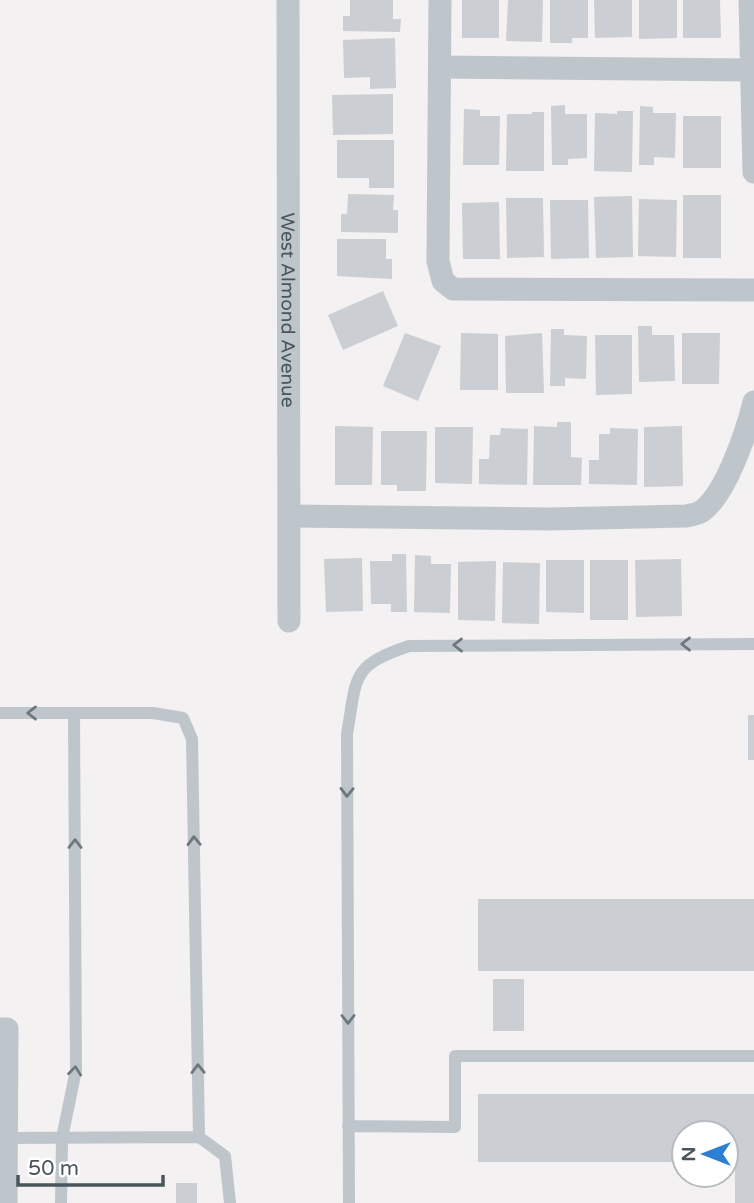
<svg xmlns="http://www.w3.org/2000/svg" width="754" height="1203" font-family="'Varela Round',sans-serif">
	<rect width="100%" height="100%" fill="#f3f1f1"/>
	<!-- building -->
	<path fill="#cbced2" d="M350,0H393V19H401L400,32L343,31V16H350Z
		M462,0H499V38H462Z
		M508,0H543L542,42L506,41Z
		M550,0H588V38H572V43H550Z
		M594,0H632V37L595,38Z
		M639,0H677V38L639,39Z
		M683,0H720L721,38H683Z
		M395,38L396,88L370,89V77L344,78L343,40Z
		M393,94V134L333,135L332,95Z
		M565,105V114H587V158L568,159V165H552L551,106Z
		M640,106L653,107V113H676L675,158L654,157V165H639Z
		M464,109L480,110V116H500L499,165H463Z
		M617,111H633L632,172L594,171L595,113L617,114Z
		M532,112H544V171H506L507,114H532Z
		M683,116H721V168H683Z
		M337,140H394V188H369V178H337Z
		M348,194L394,195L393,210H398V233L341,232V214H347Z
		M683,195H721V258H683Z
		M632,196L633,257L596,258L594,197Z
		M506,198H543L544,257L507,258Z
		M639,199L677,200L676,257L638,256Z
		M550,200H588L589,258L551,259Z
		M499,202L500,259H463L462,203Z
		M337,239H386V259H392V279L337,276Z
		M383,291L398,326L343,350L328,315Z
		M638,326H652V335H674L675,381L639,382Z
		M551,329H564V335L587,336L586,379L565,378V386H550Z
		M405,333L441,346L418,401L383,386Z
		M461,333L498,334V390H460Z
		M542,333L544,393H506L505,336Z
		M682,333H720L719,384H682Z
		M595,335H632V394L596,395Z
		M557,422H571V457L582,458L581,485H533L534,426L557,427Z
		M335,426L373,427L372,485H335Z
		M682,426L683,486L644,487V427Z
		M435,427H473L472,484L435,483Z
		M501,428L528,429L527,485L479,484V459H489L490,435H500Z
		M610,428L638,429L637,485L589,484V460H599V434H610Z
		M381,431H427L426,491H397V485H381Z
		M392,554H406L407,612H391V604H371L370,561H392Z
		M415,555L431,556V564H451L450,613L414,612Z
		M362,558L363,611L326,612L324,559Z
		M681,559L682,616L636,617L635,560Z
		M546,560H584V613L546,612Z
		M590,560H628V620H590Z
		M496,561L495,621L458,620V562Z
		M503,562L540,563L539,624L502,623Z
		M748,715H754V760H748Z
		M478,899H754V971H478Z
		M493,979H524V1031H493Z
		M478,1094H754V1203H735V1162H726V1133H684V1162H478Z
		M176,1183H197V1203H176Z"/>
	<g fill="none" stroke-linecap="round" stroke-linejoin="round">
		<!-- lane -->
		<path stroke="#bec6cc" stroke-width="12" d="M0,713H153L183,718L192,739L199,1137
			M348,1126L455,1127V1056H754
			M6,1138L199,1137L225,1156L230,1203
			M61,1203L62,1138L76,1070L74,713
			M349,1203L347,734C357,677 350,666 409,646L754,644"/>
		<!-- street -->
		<g stroke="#bec6cc" stroke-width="23">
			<path id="s1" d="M288,0L289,621"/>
			<path d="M440,0L438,261L443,281L453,289L754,290"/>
			<path d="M750,0L754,172"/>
			<path d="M440,67L750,70"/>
			<path d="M291,516L549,519L686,516C691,515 698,514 702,511C726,494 747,431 754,402"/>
			<path d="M0,1029H7L6,1203"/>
		</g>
	</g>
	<!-- one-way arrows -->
	<defs><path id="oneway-chevron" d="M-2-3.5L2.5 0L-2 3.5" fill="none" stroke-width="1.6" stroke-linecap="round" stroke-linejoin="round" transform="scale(1.75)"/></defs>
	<g stroke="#6d777e">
		<use href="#oneway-chevron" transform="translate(686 644) rotate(180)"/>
		<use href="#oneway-chevron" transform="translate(458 645) rotate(180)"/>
		<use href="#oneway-chevron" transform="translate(32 713) rotate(180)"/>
		<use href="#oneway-chevron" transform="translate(347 792) rotate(91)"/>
		<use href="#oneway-chevron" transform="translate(194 841) rotate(-91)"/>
		<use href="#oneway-chevron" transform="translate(75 844) rotate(-90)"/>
		<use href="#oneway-chevron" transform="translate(348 1019) rotate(90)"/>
		<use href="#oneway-chevron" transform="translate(198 1069) rotate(-91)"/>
		<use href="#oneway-chevron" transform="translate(75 1071) rotate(-84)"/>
	</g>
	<g text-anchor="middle" stroke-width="5" stroke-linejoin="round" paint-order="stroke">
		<!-- street labels -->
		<g font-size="19" fill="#4a555c" stroke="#fff">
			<text dy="7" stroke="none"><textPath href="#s1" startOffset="310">West Almond Avenue</textPath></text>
		</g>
	</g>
	<!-- north arrow -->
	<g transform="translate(705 1154) rotate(270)"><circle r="33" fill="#ffffff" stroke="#b7bbbe" stroke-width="2"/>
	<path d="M0-5L12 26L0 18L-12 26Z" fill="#2d7fd1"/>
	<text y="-10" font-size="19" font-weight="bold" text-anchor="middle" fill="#4a555c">N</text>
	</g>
	<!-- scale -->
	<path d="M18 1175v10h145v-10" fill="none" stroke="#4a555c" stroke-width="3.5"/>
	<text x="28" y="1175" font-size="21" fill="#4a555c" stroke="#ffffff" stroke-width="5" paint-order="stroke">50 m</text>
</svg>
